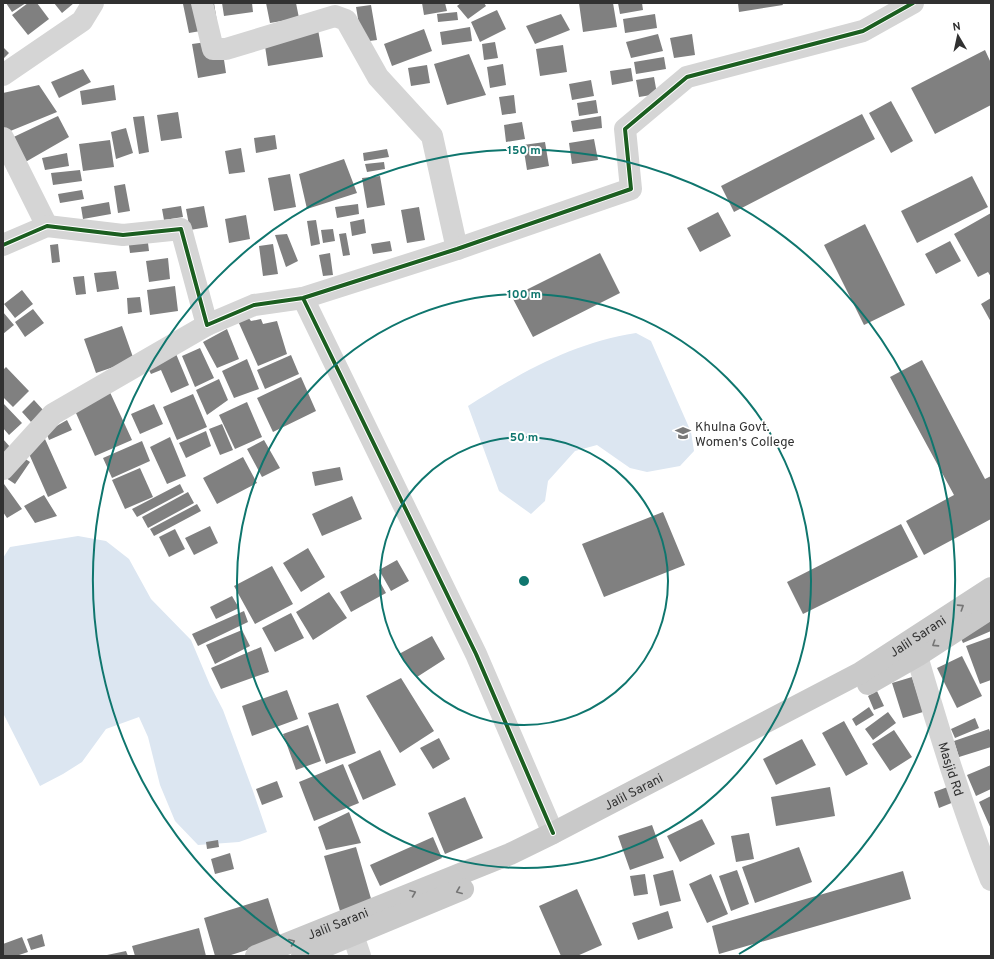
<svg xmlns="http://www.w3.org/2000/svg" width="994" height="959" font-family="Overpass,sans-serif">
	<rect width="100%" height="100%" fill="#fff"/>
	<!-- water -->
	<path fill="#dce6f1" d="M636,333L651,341L691,432L694,451L680,466L647,472L630,468L597,445L575,451L548,481L545,501L531,514L499,491L468,406C522,372 572,343 636,333Z
		M78,536L106,541L129,559L151,599L191,640L210,685L223,710L253,791L267,832L239,842L198,845L175,821L160,785L148,737L139,717L106,729L82,762L63,774L40,786L3,713V558L10,547Z"/>
	<!-- building -->
	<path fill="#808080" d="M6,3H26L12,12Z
		M28,3H37L49,19L28,35L12,15Z
		M54,3H74L62,13Z
		M186,3H214L218,28L189,33L183,4Z
		M222,3H252L253,12L224,16Z
		M266,3H296L299,18L270,23Z
		M422,3H445L447,11L424,15Z
		M461,3H484L486,6L468,19L457,6Z
		M579,3H613L617,27L583,32Z
		M618,3H642L643,10L620,14Z
		M738,3H782L783,5L739,12Z
		M371,5L377,40L362,42L356,7Z
		M497,10L506,29L480,42L471,22Z
		M457,12L458,20L438,22L437,14Z
		M561,14L570,30L535,44L526,26Z
		M655,14L657,28L625,33L623,19Z
		M317,24L323,57L268,66L263,33Z
		M470,27L472,41L442,45L440,32Z
		M424,29L432,51L392,66L384,44Z
		M658,34L663,51L631,58L626,42Z
		M692,34L695,55L674,58L670,38Z
		M221,40L226,73L198,78L192,44Z
		M495,42L498,58L484,60L482,44Z
		M563,45L567,72L540,76L536,49Z
		M3,47L9,53L3,59Z
		M985,50L991,63V105L935,134L911,88Z
		M469,54L486,95L447,105L434,64Z
		M664,57L666,69L636,74L634,62Z
		M503,64L506,85L490,88L487,67Z
		M427,65L430,83L411,86L408,68Z
		M631,68L633,81L612,85L610,71Z
		M83,69L91,82L59,98L51,82Z
		M654,77L657,94L639,97L636,80Z
		M591,80L594,96L572,100L569,84Z
		M39,85L57,112L3,134V93Z
		M114,85L116,100L82,105L80,91Z
		M514,95L516,113L502,115L499,97Z
		M596,100L598,113L579,116L577,103Z
		M891,101L913,141L891,153L869,113Z
		M178,112L182,138L161,141L157,115Z
		M862,114L875,139L734,212L721,186Z
		M58,116L69,137L8,172L3,142Z
		M144,116L149,152L139,154L133,117Z
		M601,116L602,128L573,132L571,121Z
		M522,122L525,139L506,142L504,125Z
		M126,128L133,153L116,159L111,132Z
		M275,135L277,149L256,153L254,138Z
		M594,139L598,160L572,164L569,143Z
		M110,140L114,167L83,171L79,144Z
		M545,142L549,166L527,170L523,145Z
		M241,148L245,172L229,174L225,151Z
		M387,149L389,157L364,161L363,153Z
		M67,153L69,166L45,170L42,158Z
		M344,159L357,193L307,209L299,174Z
		M384,162L385,169L367,172L365,164Z
		M80,170L82,181L53,185L51,173Z
		M290,174L296,207L274,211L268,178Z
		M380,176L385,205L367,208L362,178Z
		M972,176L988,207L917,243L901,211Z
		M125,184L130,211L118,213L114,186Z
		M82,190L84,199L60,203L58,194Z
		M109,202L111,214L83,219L81,207Z
		M358,204L359,214L337,218L335,207Z
		M181,206L183,217L164,220L162,209Z
		M204,206L208,227L190,230L186,209Z
		M419,207L425,240L407,243L401,210Z
		M718,212L731,236L700,252L687,228Z
		M991,213V277L988,272L978,277L954,234Z
		M246,215L250,239L229,243L225,219Z
		M364,219L366,233L352,236L350,222Z
		M316,220L320,244L311,246L307,221Z
		M865,224L905,305L864,325L824,245Z
		M333,229L335,241L323,243L321,230Z
		M346,233L350,255L343,256L339,234Z
		M287,234L298,261L286,267L275,235Z
		M147,235L149,251L130,253L128,238Z
		M390,241L392,251L373,254L371,244Z
		M950,241L961,261L936,274L925,254Z
		M58,244L60,262L52,263L50,245Z
		M273,244L278,274L263,276L259,246Z
		M330,253L333,275L323,276L319,255Z
		M600,253L620,293L533,337L512,297Z
		M168,258L170,279L149,282L146,261Z
		M116,271L119,289L97,292L94,273Z
		M84,276L86,294L76,295L73,277Z
		M175,286L178,311L150,315L147,290Z
		M22,290L33,304L15,318L4,304Z
		M140,297L142,312L128,314L127,298Z
		M991,298V322L981,304Z
		M33,309L44,323L25,337L15,322Z
		M3,312L14,325L3,334Z
		M248,317L251,321L261,319L263,324L277,321L287,354L258,366L238,321Z
		M122,326L134,360L96,373L84,339Z
		M227,329L239,359L217,368L203,342Z
		M200,348L214,378L195,387L182,356Z
		M174,349L189,385L171,393L161,370L151,374L145,362Z
		M291,355L299,374L265,389L257,370Z
		M247,359L259,389L234,398L222,371Z
		M922,360L985,479L991,476V519L924,555L906,521L954,495L890,377Z
		M6,367L29,391L13,407L3,397V370Z
		M301,377L316,411L273,432L257,398Z
		M219,379L228,400L207,415L196,390Z
		M108,388L132,440L95,456L72,404Z
		M193,394L207,427L177,440L163,407Z
		M34,400L44,411L31,422L22,412Z
		M247,402L262,437L235,449L219,415Z
		M3,403L22,423L9,435L3,428Z
		M154,404L163,424L140,434L131,414Z
		M67,420L72,430L49,440L46,432Z
		M222,424L233,450L220,455L209,429Z
		M206,431L211,446L186,458L179,443Z
		M170,437L186,476L167,484L150,447Z
		M3,439L11,448L3,456Z
		M45,439L67,488L48,497L26,447Z
		M264,440L280,468L262,477L247,449Z
		M142,441L150,461L112,478L103,458Z
		M18,454L30,462L15,484L3,476Z
		M243,457L257,483L217,504L203,478Z
		M340,467L343,480L315,486L312,472Z
		M140,468L153,497L125,509L112,480Z
		M3,484H4L22,509L7,518L3,512Z
		M180,484L184,492L137,517L132,509Z
		M188,492L194,503L148,528L142,517Z
		M44,495L57,516L35,523L24,506Z
		M352,496L362,519L322,536L312,514Z
		M197,504L201,511L154,536L150,529Z
		M663,512L685,565L604,597L582,544Z
		M901,524L918,557L803,614L787,582Z
		M210,526L218,543L194,555L185,538Z
		M175,529L185,549L169,557L159,537Z
		M308,548L325,577L301,592L283,563Z
		M397,560L409,581L391,591L379,570Z
		M272,566L293,604L255,624L234,586Z
		M375,573L386,593L351,612L340,592Z
		M329,592L347,618L313,640L296,612Z
		M232,596L239,608L216,619L210,607Z
		M244,611L248,622L198,646L192,634Z
		M291,613L304,638L275,652L262,628Z
		M991,619V631L963,643L959,634Z
		M242,630L250,646L215,664L206,645Z
		M432,636L445,659L417,677L399,654Z
		M991,637V680L980,684L966,646Z
		M261,647L269,672L221,689L211,668Z
		M962,656L982,696L957,708L937,668Z
		M912,677L923,712L903,718L892,683Z
		M401,678L434,731L400,753L366,696Z
		M287,690L298,719L252,736L242,706Z
		M877,691L884,706L874,710L868,696Z
		M338,703L356,753L326,764L308,713Z
		M869,707L874,715L856,726L852,719Z
		M888,712L896,723L873,740L865,729Z
		M975,718L979,728L955,738L951,729Z
		M844,721L868,764L846,776L822,733Z
		M308,725L321,761L296,770L283,734Z
		M989,729L991,734V747L959,757L954,741Z
		M894,730L912,757L890,771L872,744Z
		M439,738L450,759L433,769L420,748Z
		M802,739L816,765L776,785L763,759Z
		M380,750L396,785L363,800L348,765Z
		M343,764L359,803L314,821L299,782Z
		M991,765V789L976,796L967,775Z
		M277,781L283,797L262,805L256,789Z
		M953,785L959,800L939,808L934,792Z
		M830,787L835,816L776,826L771,797Z
		M991,796V829L979,802Z
		M465,797L483,838L445,854L428,813Z
		M349,812L361,843L326,850L318,827Z
		M702,819L715,844L680,862L667,836Z
		M652,825L664,858L630,870L618,836Z
		M749,833L754,859L736,862L731,836Z
		M433,837L442,858L380,886L370,865Z
		M218,840L219,847L207,849L206,842Z
		M356,847L372,902L340,911L324,856Z
		M799,847L812,882L755,903L742,867Z
		M230,853L234,869L215,874L211,859Z
		M673,870L681,901L660,906L653,875Z
		M737,870L749,904L731,911L719,876Z
		M903,871L911,899L719,954L712,926Z
		M645,874L648,894L634,896L630,876Z
		M711,874L728,914L707,923L689,884Z
		M577,889L602,945L577,956H561L539,906Z
		M268,898L281,939L228,956H215L204,918Z
		M668,911L673,928L638,940L632,923Z
		M199,928L206,956H135L132,946Z
		M42,934L45,946L31,950L27,939Z
		M22,937L28,952L16,956H3V944Z
		M126,951L128,956H107V955Z"/>
	<g fill="none" stroke-linecap="round" stroke-linejoin="round">
		<!-- minor -->
		<g stroke="#d5d5d5" stroke-width="22">
			<path d="M202,3L213,49H226L335,16L346,20L378,77L432,136L457,249"/>
			<path d="M3,75L82,21L93,3"/>
			<path d="M3,138L47,226"/>
			<path d="M3,245L47,226L123,235L181,229L207,325L254,305L303,298L457,249L631,189L625,129L687,77L863,31L913,3"/>
			<path d="M303,298L476,654L553,833"/>
			<path d="M3,469L53,414L207,325"/>
			<path id="s1" d="M917,656C939,731 962,807 991,880"/>
			<path d="M353,935L360,956"/>
		</g>
		<!-- major -->
		<g stroke="#c9c9c9" stroke-width="22">
			<path d="M868,684L917,656L991,608"/>
			<path id="s2" d="M256,956L510,854L553,833L860,673L991,588"/>
			<path d="M302,956L463,889"/>
		</g>
		<defs>
			<path id="cycleway" d="M3,245L47,226L123,235L181,229L207,325L254,305L303,298L457,249L631,189L625,129L687,77L863,31L913,3
				M303,298L476,654L553,833"/>
		</defs>
		<!-- cycleway casing -->
		<use href="#cycleway" stroke="#fff" stroke-width="6"/>
		<!-- cycleway -->
		<use href="#cycleway" stroke="#1b5e20" stroke-width="4"/>
	</g>
	<!-- one-way arrows -->
	<defs><path id="oneway-chevron" d="M-2-3.5L2.5 0L-2 3.5" fill="none" stroke-width="1.6" stroke-linecap="round" stroke-linejoin="round"/></defs>
	<g stroke="#757575">
		<use href="#oneway-chevron" transform="translate(961 607) rotate(-33)"/>
		<use href="#oneway-chevron" transform="translate(935 644) rotate(147)"/>
		<use href="#oneway-chevron" transform="translate(459 891) rotate(158)"/>
		<use href="#oneway-chevron" transform="translate(413 893) rotate(-22)"/>
		<use href="#oneway-chevron" transform="translate(292 942) rotate(-22)"/>
	</g>
	<!-- distance rings -->
	<g fill="none" stroke="#0f766e" stroke-width="2">
		<circle cx="524" cy="581" r="144"/>
		<circle cx="524" cy="581" r="287"/>
		<path d="M309 954A431 431 0 1 1 739 954"/>
	</g>
	<!-- icons -->
	<defs>
		<symbol id="university-bare" viewBox="-9 -9 18 18"><path d="M0-5L7-2L0 1L-7-2ZM-4 1L0 2.5L4 1V4Q0 6-4 4Z" fill="#797979" stroke="#fff" stroke-width="2.5" paint-order="stroke"/></symbol>
	</defs>
	<g fill-rule="evenodd">
		<use href="#university-bare" x="672" y="422" width="22" height="22"/>
	</g>
	<g text-anchor="middle" stroke-width="4" stroke-linejoin="round" paint-order="stroke">
		<!-- poi labels -->
		<g font-size="13" fill="#313131" stroke="#fff" text-anchor="start">
			<text x="695" y="431">Khulna Govt.<tspan x="695" dy="15">Women's College</tspan></text>
		</g>
		<!-- street labels -->
		<g font-size="13" fill="#313131" stroke="#fff">
			<text dy="5" stroke="none"><textPath href="#s2" startOffset="736">Jalil Sarani</textPath></text>
			<text dy="5" stroke="none"><textPath href="#s1" startOffset="118">Masjid Rd</textPath></text>
			<text dy="5" stroke="none"><textPath href="#s2" startOffset="412">Jalil Sarani</textPath></text>
			<text dy="5" stroke="none"><textPath href="#s2" startOffset="88">Jalil Sarani</textPath></text>
		</g>
	</g>
	<circle cx="524" cy="581" r="6" fill="#0f766e" stroke="#fff" stroke-width="2"/>
	<g font-size="12" text-anchor="middle" font-weight="bold" fill="#0f766e" stroke="#fff" stroke-width="4" stroke-linejoin="round" paint-order="stroke">
		<text x="524" y="154">150 m</text>
		<text x="524" y="298">100 m</text>
		<text x="524" y="441">50 m</text>
	</g>
	<!-- border -->
	<rect width="994" height="959" fill="none" stroke="#313131" stroke-width="8"/>
	<!-- north arrow -->
	<g transform="translate(958 36) rotate(351)" stroke="#ffffff" stroke-width="3" paint-order="stroke">
	<path d="M0-3L7 15L0 10L-7 15Z" fill="#313131"/>
	<text y="-6" font-size="11" font-weight="bold" text-anchor="middle" fill="#313131">N</text>
	</g>
</svg>
